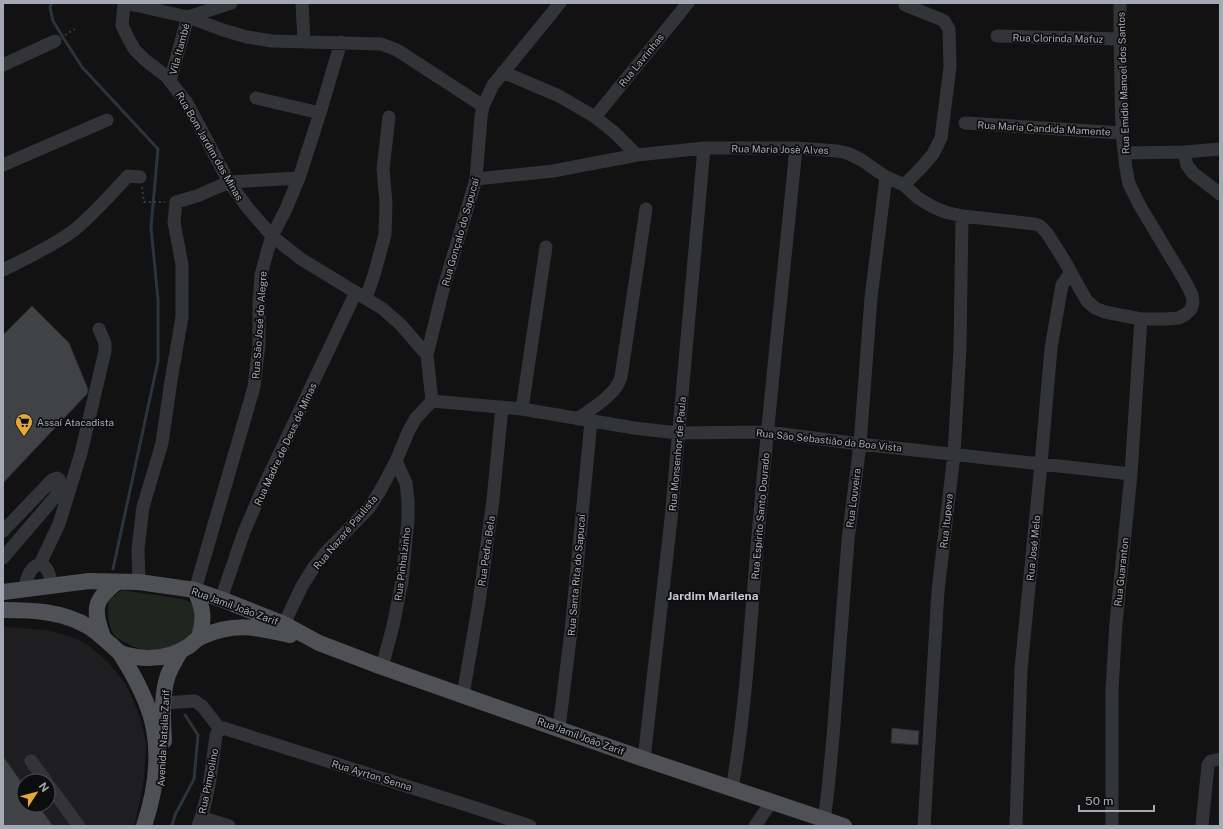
<svg xmlns="http://www.w3.org/2000/svg" width="1223" height="829" font-family="'Public Sans',sans-serif">
	<rect width="100%" height="100%" fill="#121213"/>
	<!-- built -->
	<path fill="#1e1e20" fill-rule="evenodd" d="M3,627L48,630L77,639L88,645L108,662L124,682L130,693L140,717L146,743L144,778L141,796L134,826H3ZM24,781H48V805H24Z"/>
	<!-- green -->
	<path fill="#1f261f" d="M122,590L181,599L190,602L199,614C198,618 197,624 195,629C181,649 149,656 128,644C124,642 118,639 115,636C107,626 108,611 109,600Z"/>
	<g fill="none" stroke-linecap="round" stroke-linejoin="round">
		<!-- stream -->
		<path stroke="#2c343b" stroke-width="3" d="M52,3L50,7L53,21L64,39L82,67L158,149L151,227L158,300V361L113,569
			M172,826L175,815L194,779L198,735L185,715"/>
	</g>
	<!-- building -->
	<path fill="#414246" stroke="#2c2c2f" d="M32,306L69,343L88,389L87,394L3,483V335Z
		M892,728L919,731L918,745L891,743Z
		M3,756L24,786V805H38L53,826H3Z"/>
	<g fill="none" stroke-linecap="round" stroke-linejoin="round">
		<!-- path -->
		<path stroke="#393b3f" stroke-width="2" stroke-dasharray="2 3" stroke-linecap="butt" d="M65,35L75,29
			M142,187L144,202H165"/>
		<!-- minor -->
		<path stroke="#333438" stroke-width="13" d="M231,3L188,17L125,3L124,5L122,25L128,38L135,50L145,60L166,76L187,103L229,182L247,207L272,236L301,259L383,309L401,325L427,355L432,401
			M302,3L304,42
			M997,36L1120,39
			M3,65L55,41
			M503,72L559,96L595,117L615,133L637,155
			M170,81L188,17L223,30L247,37L272,41L381,44L397,50L483,106
			M256,98L320,113
			M595,117L688,3
			M965,123L1122,133
			M1184,152L1187,165L1193,173L1220,194
			M1125,153L1184,152L1220,149
			M3,165L107,120
			M476,179L553,171L637,155L704,148H796L825,150L837,151L847,153L860,159L886,177L904,185L918,198L933,207L945,212L962,216L1035,224L1040,226L1047,233L1064,260L1080,289L1087,301L1095,308L1105,312L1141,319H1165L1179,318L1186,314L1191,309L1193,302L1192,295L1185,281L1140,206L1129,184L1126,168L1122,133L1120,39V3
			M904,185L921,168L933,154L941,138L950,67L949,29L944,21L940,19L905,5
			M3,270C27,258 51,247 73,231C93,215 110,195 128,176L140,177
			M366,298L374,275L385,235L386,203L383,169L389,117
			M427,355L443,290L476,179L481,117L483,106L493,85L560,3
			M432,401L522,409L634,428L678,433L768,432L860,444L1131,474
			M522,409L546,247
			M578,419C593,407 616,395 621,377L646,209
			M3,531L52,480L57,478L59,479L60,485L56,496L3,558
			M40,564C49,567 50,577 52,585
			M139,582L138,549L143,507L162,443L171,381L182,317V265L174,222L176,202L197,196L229,182L299,178
			M24,589C27,579 29,567 40,564L59,524L81,453L105,351V343L99,329
			M195,590L254,387L259,345V302L261,275L268,249L272,236L286,209L299,178L320,113L341,42
			M221,599L244,532L264,486L356,292
			M284,624L302,586L314,567L328,550L369,508L380,491L396,461L409,430L416,418L432,401
			M382,667L393,626L402,581L408,520V501L406,483L396,461
			M463,695L479,602L493,500L502,407
			M163,703L195,701L202,706L220,729
			M559,728L571,631L591,421
			M644,759L671,519L704,148
			M31,761L46,781
			M48,784L79,826
			M732,789C746,709 750,628 757,548C768,414 783,281 796,148
			M201,817L229,826
			M824,820L828,790L833,737L848,540L860,444L871,298L886,177
			M198,826C209,797 212,765 216,735L220,729L223,728L479,809L530,826
			M755,826L772,801
			M924,826L938,591L954,454L960,349L962,216
			M1016,826L1021,669L1041,464L1051,348L1062,285L1070,273
			M1112,826V689L1116,623L1131,474L1141,319
			M1202,826L1208,765L1211,761L1220,759"/>
		<!-- major -->
		<path stroke="#4f5157" stroke-width="16" d="M195,590C203,608 205,618 199,637
			M3,592L89,581L139,582L195,590L221,599L284,624L319,643L382,667L644,759L844,826
			M3,610C32,610 63,611 89,627C96,631 103,638 110,644C113,646 116,650 119,652C126,656 141,658 149,658C163,658 177,654 189,646C193,643 196,639 201,637C234,622 256,627 290,635
			M103,637C93,610 93,600 117,582
			M119,652C134,675 149,702 154,729C160,761 154,796 144,826
			M164,741C163,719 161,696 168,675C171,667 176,659 180,652"/>
	</g>
	<!-- icons -->
	<defs>
		<symbol id="supermarket-pin" viewBox="-11 -11 22 30"><path d="M0 17L-7.5 6A9.5 9.5 0 1 1 7.5 6Z" fill="#e4aa39" stroke="#0d0d0e"/><path d="M-6-5.5h2.5l.6 2H6L4.5 2H-2.5L-4.4-4H-6ZM-1.5 3.2a1.3 1.3 0 1 0 .1 0ZM3 3.2a1.3 1.3 0 1 0 .1 0Z" fill="#111"/></symbol>
	</defs>
	<g fill-rule="evenodd">
		<use href="#supermarket-pin" x="14" y="412" width="20" height="27"/>
	</g>
	<g text-anchor="middle" stroke-width="3.5" stroke-linejoin="round" paint-order="stroke">
		<!-- street labels -->
		<g font-size="10" fill="#a4a9b3" stroke="#0d0d0e">
			<text transform="translate(1058 38) rotate(1)" y="4">Rua Clorinda Mafuz</text>
			<text transform="translate(179 49) rotate(-75)" y="4">Vila Itambé</text>
			<text transform="translate(641 60) rotate(-51)" y="4">Rua Lavrinhas</text>
			<text transform="translate(1123 83) rotate(-92)" y="4">Rua Emídio Manoel dos Santos</text>
			<text transform="translate(1044 128) rotate(3)" y="4">Rua Maria Candida Mamente</text>
			<text transform="translate(210 146) rotate(60)" y="4">Rua Bom Jardim das Minas</text>
			<text transform="translate(780 149) rotate(1)" y="4">Rua Maria Josè Alves</text>
			<text transform="translate(460 232) rotate(-74)" y="4">Rua Gonçalo do Sapucaí</text>
			<text transform="translate(259 325) rotate(-86)" y="4">Rua São José do Alegre</text>
			<text transform="translate(829 440) rotate(6)" y="4">Rua São Sebastião da Boa Vista</text>
			<text transform="translate(285 444) rotate(-65)" y="4">Rua Madre de Deus de Minas</text>
			<text transform="translate(677 454) rotate(-85)" y="4">Rua Monsenhor de Paula</text>
			<text transform="translate(853 498) rotate(-83)" y="4">Rua Louveira</text>
			<text transform="translate(760 516) rotate(-85)" y="4">Rua Espírito Santo Dourado</text>
			<text transform="translate(946 521) rotate(-84)" y="4">Rua Itupeva</text>
			<text transform="translate(345 532) rotate(-50)" y="4">Rua Nazaré Paulista</text>
			<text transform="translate(1033 548) rotate(-84)" y="4">Rua José Melo</text>
			<text transform="translate(486 551) rotate(-82)" y="4">Rua Pedra Bela</text>
			<text transform="translate(402 564) rotate(-83)" y="4">Rua Pinhalzinho</text>
			<text transform="translate(1121 572) rotate(-84)" y="4">Rua Guaranton</text>
			<text transform="translate(576 575) rotate(-85)" y="4">Rua Santa Rita do Sapucaí</text>
			<text transform="translate(235 606) rotate(20)" y="4">Rua Jamil João Zarif</text>
			<text transform="translate(581 736) rotate(20)" y="4">Rua Jamil João Zarif</text>
			<text transform="translate(163 738) rotate(-87)" y="4">Avenida Natalia Zarif</text>
			<text transform="translate(372 775) rotate(17)" y="4">Rua Ayrton Senna</text>
			<text transform="translate(208 781) rotate(-79)" y="4">Rua Pimpolino</text>
		</g>
		<!-- poi labels -->
		<g font-size="10" fill="#a4a9b3" stroke="#0d0d0e" text-anchor="start">
			<text x="37" y="426">Assaí Atacadista</text>
		</g>
		<!-- quarter labels -->
		<g font-size="12" font-weight="bold" fill="#c5c8cf" stroke="#0d0d0e">
			<text x="713" y="600">Jardim Marilena</text>
		</g>
	</g>
	<!-- border -->
	<rect width="1223" height="829" fill="none" stroke="#a4a9b3" stroke-width="8"/>
	<!-- north arrow -->
	<g transform="translate(36 793) rotate(54)"><circle r="19" fill="#0d0d0e" stroke="#494b50"/>
	<path d="M0-3L7 15L0 10L-7 15Z" fill="#e4aa39"/>
	<text y="-6" font-size="11" font-weight="bold" text-anchor="middle" fill="#a4a9b3">N</text>
	</g>
	<!-- scale -->
	<path d="M1079 805v6h75v-6" fill="none" stroke="#a4a9b3" stroke-width="2"/>
	<text x="1085" y="805" font-size="12" fill="#a4a9b3" stroke="#0d0d0e" stroke-width="3" paint-order="stroke">50 m</text>
</svg>
